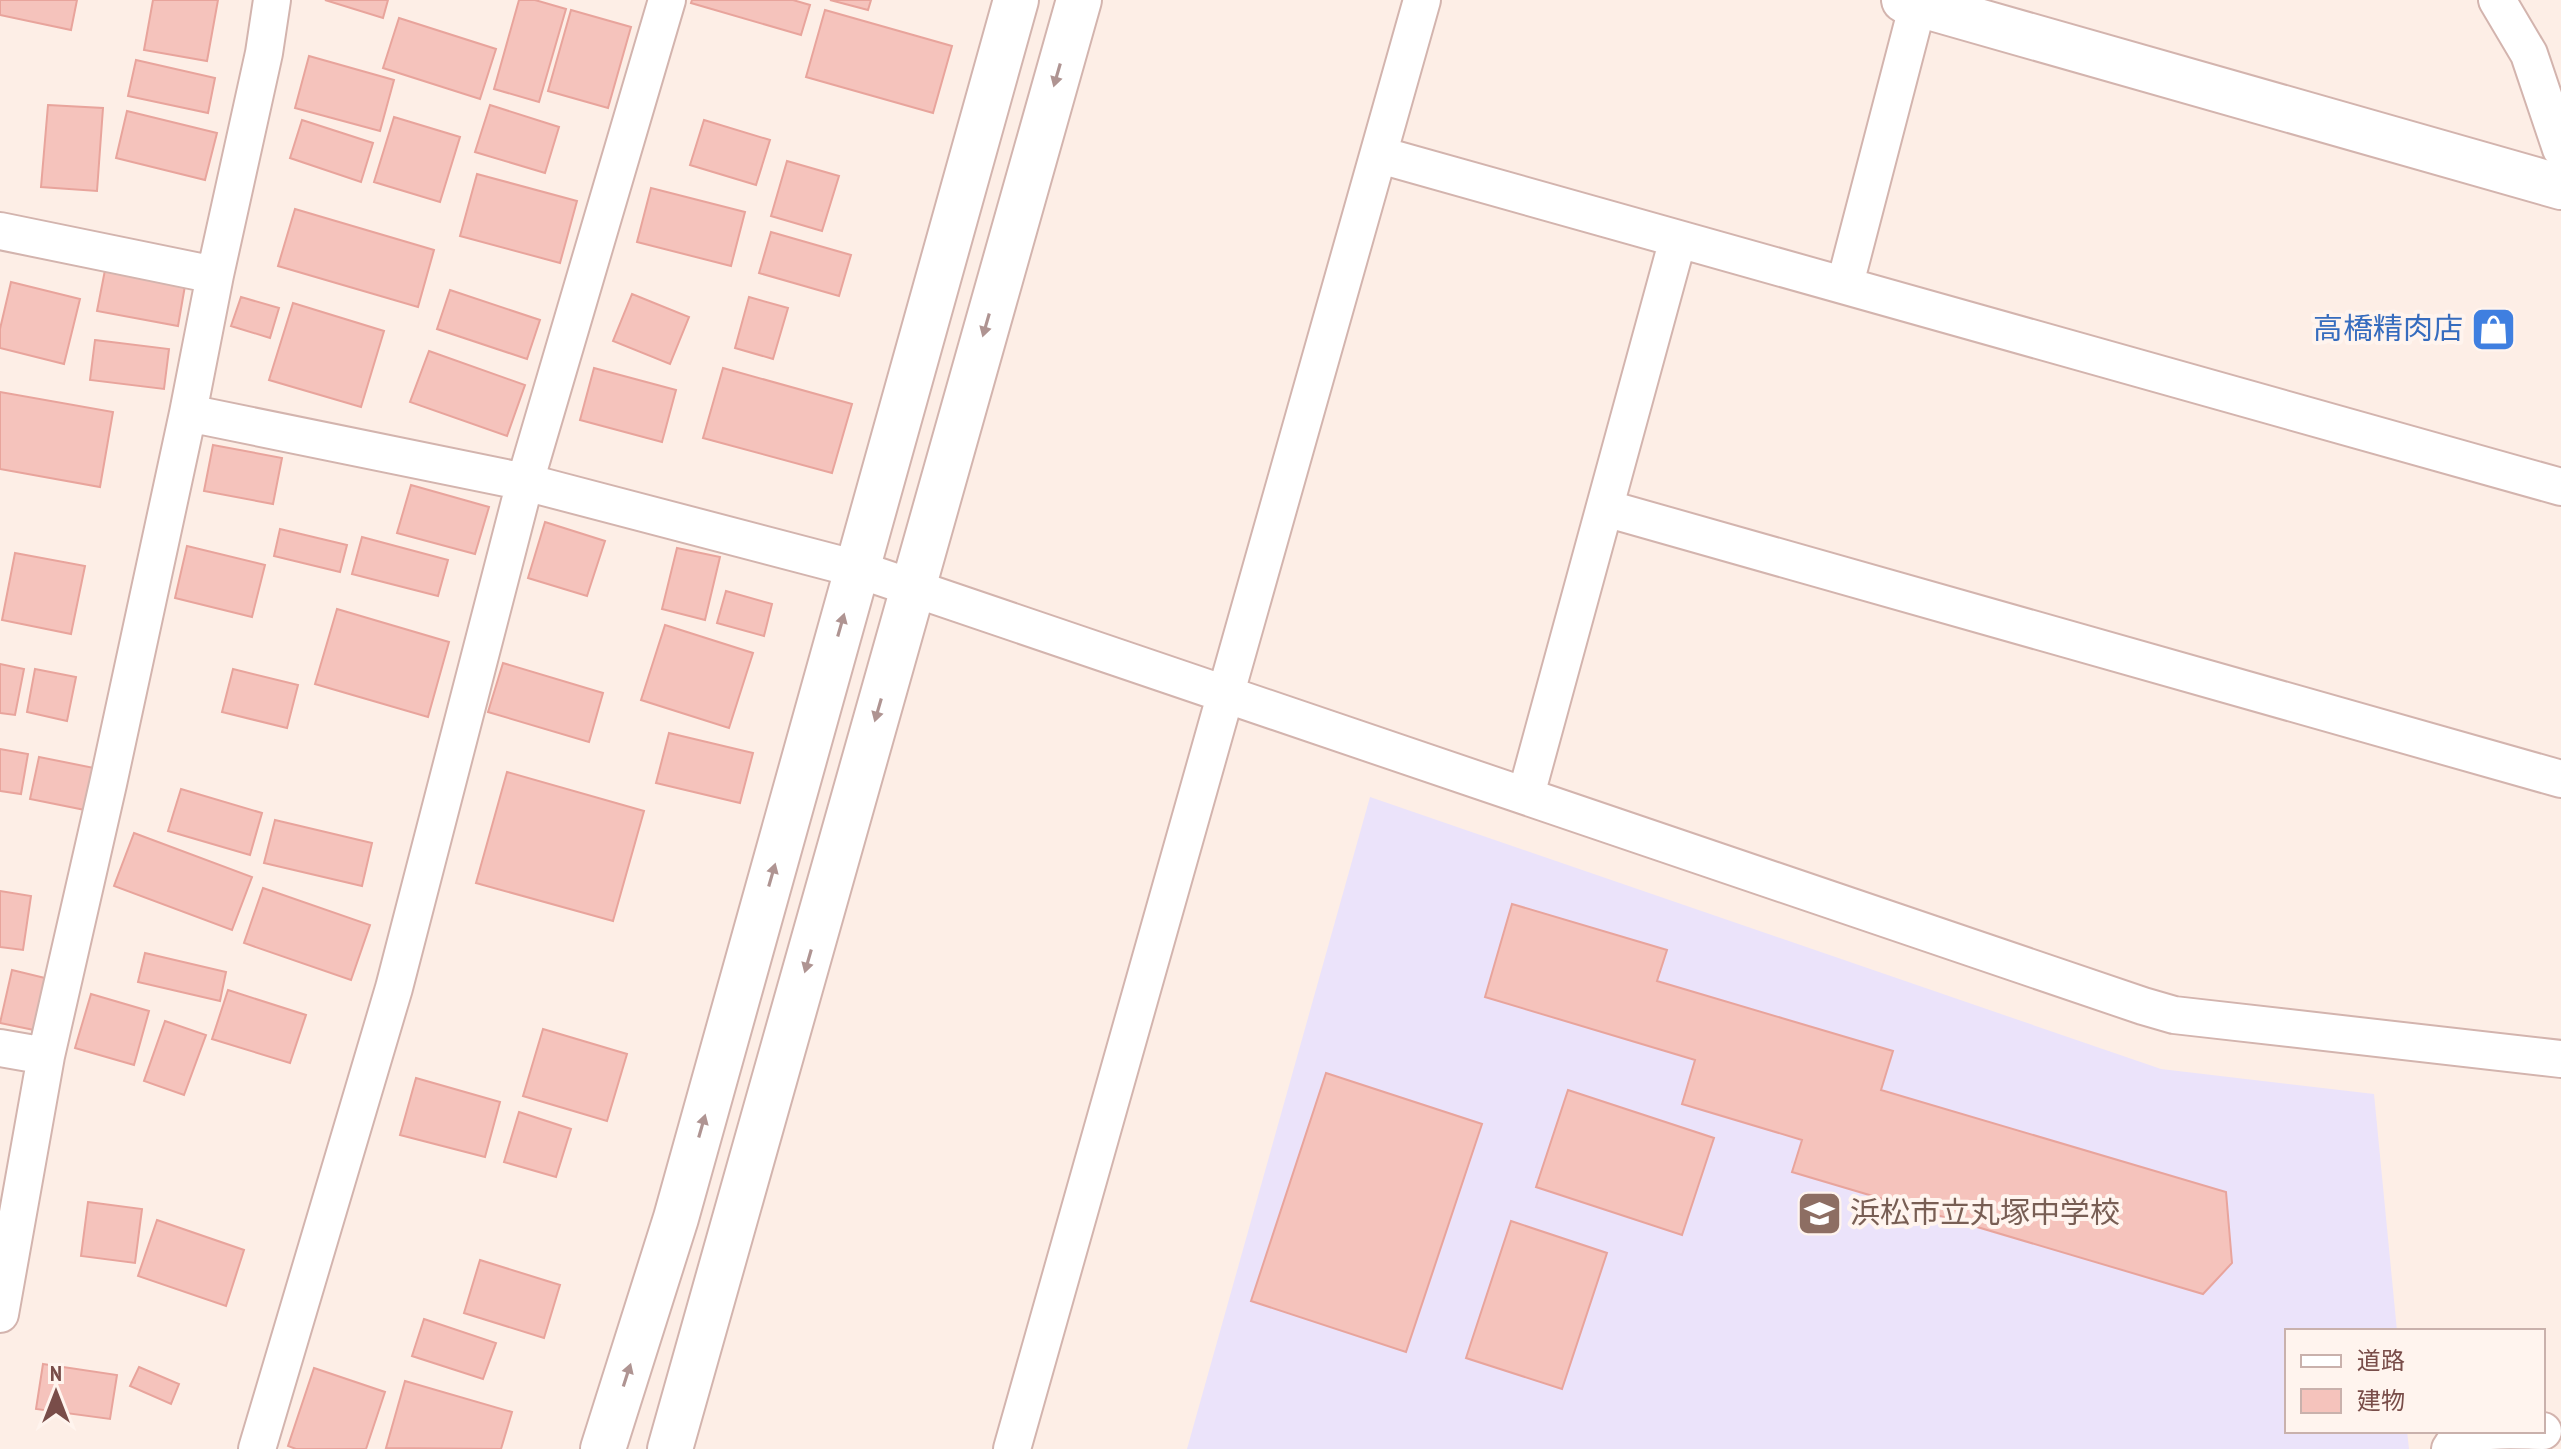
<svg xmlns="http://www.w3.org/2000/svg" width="2561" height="1449" font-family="'PT Sans Narrow','Noto Sans JP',sans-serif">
	<rect width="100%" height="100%" fill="#fdeee6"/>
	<!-- education -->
	<path fill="#ebe3fa" d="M1370,797L2161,1069L2374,1094L2397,1331H2287V1431H2407L2409,1449H1187Z"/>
	<!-- building -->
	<path fill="#f5c3bc" stroke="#e8a49c" stroke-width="2" d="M0,0H77L71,30L0,15Z
		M153,0H218L207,61L144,50Z
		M325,0H388L383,18Z
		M519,0H535L566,9L539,102L494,89Z
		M692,0H793L810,5L801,35L691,3Z
		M830,0H871L868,10Z
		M571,10L631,27L608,108L548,91Z
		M825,10L952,46L933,113L806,77Z
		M399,18L496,49L480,99L383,68Z
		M309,56L394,80L380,131L295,108Z
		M136,60L215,78L208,113L128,96Z
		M48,105L103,108L97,191L41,187Z
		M490,105L559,127L545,173L475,152Z
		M127,111L217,133L205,180L116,158Z
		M394,117L460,137L440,202L374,182Z
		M302,120L373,143L361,182L290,158Z
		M704,120L770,140L756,185L690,165Z
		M787,161L839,176L822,231L771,216Z
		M477,174L577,201L560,263L460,236Z
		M651,188L745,212L731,266L637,242Z
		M295,209L434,250L418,307L278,266Z
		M771,232L851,255L839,296L759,273Z
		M106,265L186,280L178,326L97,311Z
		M11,282L80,299L64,364L0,348V329Z
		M450,290L540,320L527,359L437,329Z
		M632,294L689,317L670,364L613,341Z
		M241,297L279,308L270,338L231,326Z
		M749,297L788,308L773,359L735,348Z
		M293,303L384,331L361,407L269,380Z
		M95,340L169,349L164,389L90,380Z
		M429,351L525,385L507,436L410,402Z
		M594,368L676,390L662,442L580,420Z
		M723,368L852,404L832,473L703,438Z
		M0,392L113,412L100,487L0,469Z
		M213,445L282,458L273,504L204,491Z
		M411,485L489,507L475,554L397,533Z
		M545,522L605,541L587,596L528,578Z
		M280,529L347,545L340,572L274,556Z
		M362,537L448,560L438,596L352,574Z
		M187,546L265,565L252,617L175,598Z
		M677,548L720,557L705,620L662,609Z
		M15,553L85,566L71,634L2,620Z
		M726,591L772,604L764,636L717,623Z
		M337,609L449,642L428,717L315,684Z
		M665,625L753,653L729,728L641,700Z
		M503,663L603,693L589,742L488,712Z
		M0,664L24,669L15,715L0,713Z
		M35,669L76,677L67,721L27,712Z
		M233,669L298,685L287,728L222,712Z
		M669,733L753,753L740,803L656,783Z
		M0,749L28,754L21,794L0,791Z
		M39,757L94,768L85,810L30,799Z
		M507,772L644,811L613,921L476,883Z
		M181,789L262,813L250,855L168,831Z
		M275,820L372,843L362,886L264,863Z
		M134,833L252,877L232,930L114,886Z
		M263,888L370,925L351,980L244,943Z
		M0,891L31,896L23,950L0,947Z
		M1512,904L1667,950L1657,981L1893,1051L1881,1090L2226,1192L2232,1263L2203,1294L1792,1172L1802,1140L1682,1104L1695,1060L1485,997Z
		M145,953L226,972L220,1001L138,982Z
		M12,970L45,978L34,1030L0,1023Z
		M228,990L306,1015L290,1063L212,1039Z
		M91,994L149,1011L134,1065L75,1048Z
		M165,1021L206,1035L184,1095L144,1081Z
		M543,1029L627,1054L607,1121L523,1096Z
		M1326,1073L1482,1124L1406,1352L1251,1301Z
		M416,1078L500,1102L485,1157L400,1135Z
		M1568,1090L1714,1138L1682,1235L1536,1187Z
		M519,1112L571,1129L556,1177L504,1162Z
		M88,1202L142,1209L135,1263L81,1256Z
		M157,1220L244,1250L226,1306L138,1276Z
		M1511,1221L1607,1253L1562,1389L1466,1358Z
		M480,1260L560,1285L544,1338L464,1313Z
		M424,1319L496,1343L483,1379L412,1356Z
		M43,1364L117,1375L110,1419L36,1409Z
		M139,1367L179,1384L171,1404L130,1386Z
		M314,1368L385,1392L366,1449H296L288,1446Z
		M405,1381L512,1412L501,1449L386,1448Z"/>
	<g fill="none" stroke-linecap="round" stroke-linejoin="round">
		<defs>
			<path id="minor" d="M2497,0L2529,54L2561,149
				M1380,155L2561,487
				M0,231L215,275
				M1845,284L1919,0
				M188,413L525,482L857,569L2143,1006L2174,1015L2561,1059
				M1605,508L2561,779
				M1526,795L1678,239
				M0,1048L46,1056
				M0,1314L46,1056L108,784L188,413L215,275L264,53L272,0
				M257,1449L394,988L525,482L667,0
				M1012,1449L1422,0
				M2450,1449C2463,1424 2518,1431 2543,1431"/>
			<path id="tertiary" d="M1904,0L2561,187
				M603,1449L676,1218L1016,0
				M670,1449L1079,0"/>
		</defs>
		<!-- minor casing -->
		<use href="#minor" stroke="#d3b4ae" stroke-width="40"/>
		<!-- tertiary casing -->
		<use href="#tertiary" stroke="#d3b4ae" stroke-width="48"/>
		<!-- minor -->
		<use href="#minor" stroke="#fff" stroke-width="36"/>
		<!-- tertiary -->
		<use href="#tertiary" stroke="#fff" stroke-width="44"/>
	</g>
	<!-- one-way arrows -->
	<defs><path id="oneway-solid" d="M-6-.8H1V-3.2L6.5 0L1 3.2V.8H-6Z" transform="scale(2)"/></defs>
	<g fill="#af9492">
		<use href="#oneway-solid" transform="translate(1057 75) rotate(106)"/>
		<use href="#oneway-solid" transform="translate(986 325) rotate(106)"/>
		<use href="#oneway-solid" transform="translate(841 625) rotate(-74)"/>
		<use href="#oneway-solid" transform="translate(878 710) rotate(106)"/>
		<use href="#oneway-solid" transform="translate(772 875) rotate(-74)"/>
		<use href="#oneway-solid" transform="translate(808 961) rotate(106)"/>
		<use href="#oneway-solid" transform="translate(702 1126) rotate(-74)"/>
		<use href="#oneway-solid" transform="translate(627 1375) rotate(-72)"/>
	</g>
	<!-- icons -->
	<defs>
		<symbol id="shop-square" viewBox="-11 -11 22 22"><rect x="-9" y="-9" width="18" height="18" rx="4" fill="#3f7fe0" stroke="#fff4ee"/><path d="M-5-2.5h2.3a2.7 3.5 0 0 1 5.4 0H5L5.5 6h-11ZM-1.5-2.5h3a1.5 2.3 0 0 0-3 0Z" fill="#fff"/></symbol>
		<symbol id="school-square" viewBox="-11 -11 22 22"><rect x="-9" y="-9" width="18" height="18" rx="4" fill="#8d6e63" stroke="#fff4ee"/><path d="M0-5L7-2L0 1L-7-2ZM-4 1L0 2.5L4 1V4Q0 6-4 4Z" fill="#fff"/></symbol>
	</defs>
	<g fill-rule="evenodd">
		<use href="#shop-square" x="2468" y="304" width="51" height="51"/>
		<use href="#school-square" x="1794" y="1188" width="51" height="51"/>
	</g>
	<g text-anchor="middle" stroke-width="8" stroke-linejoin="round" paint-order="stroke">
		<!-- shop labels -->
		<g font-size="30" fill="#366cbe" stroke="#fff4ee" text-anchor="end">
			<text x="2463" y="339">高橋精肉店</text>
		</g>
		<!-- education labels -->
		<g font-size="30" fill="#785e54" stroke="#fff4ee" text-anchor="start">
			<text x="1850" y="1223">浜松市立丸塚中学校</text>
		</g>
	</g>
	<!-- legend -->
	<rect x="2285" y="1329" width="260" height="104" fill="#fff4ee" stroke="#c9b1ac" stroke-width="2"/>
	<rect x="2301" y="1355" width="40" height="12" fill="#ffffff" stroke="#c9b1ac" stroke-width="2"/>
	<text x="2357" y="1369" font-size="24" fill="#794d49">道路</text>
	<rect x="2301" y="1389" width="40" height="24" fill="#f5c3bc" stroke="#c9b1ac" stroke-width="2"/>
	<text x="2357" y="1409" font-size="24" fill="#794d49">建物</text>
	<!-- north arrow -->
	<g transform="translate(56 1393)" stroke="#fff4ee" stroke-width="6" paint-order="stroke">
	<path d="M0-6L14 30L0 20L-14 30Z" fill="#794d49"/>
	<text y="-12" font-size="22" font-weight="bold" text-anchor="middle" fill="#794d49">N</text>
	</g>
</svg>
